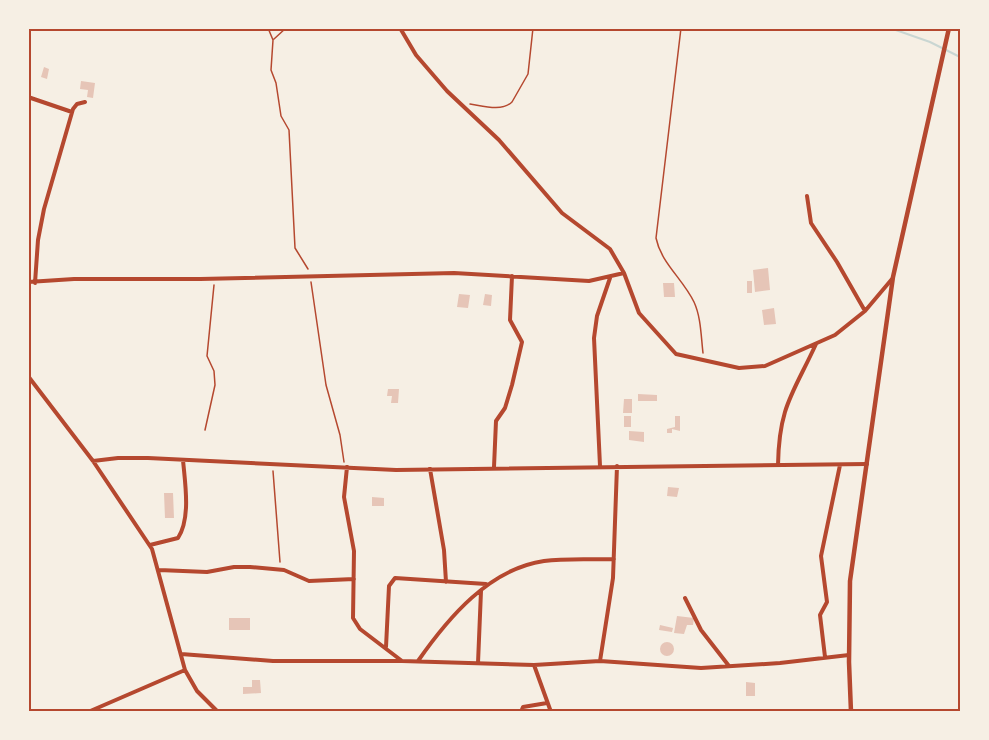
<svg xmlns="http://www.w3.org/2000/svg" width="989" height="740" font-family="Poppins,sans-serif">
	<rect width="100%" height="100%" fill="#f6efe4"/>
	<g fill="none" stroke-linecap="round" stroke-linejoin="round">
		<!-- stream -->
		<path stroke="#c9d6d2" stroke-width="2" d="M890,28L930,42L960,57"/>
	</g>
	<!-- building -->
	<path fill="#e6c5b7" d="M44,67L49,69L47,79L41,77Z
		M81,81L95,83L93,98L87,97L88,90L80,89Z
		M768,268L770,290L755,292L753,270Z
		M747,281H752V293H747Z
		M663,283H674L675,297H664Z
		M459,294L470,295L468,308L457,307Z
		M485,294L492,295L491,306L483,305Z
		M774,308L776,324L764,325L762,310Z
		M388,389H399L398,403H391L392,396H387Z
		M638,394L657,395V401H638Z
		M624,399H632V413H623Z
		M624,416H631V427H624Z
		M675,416H680V431L672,429V433H667V429L675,427Z
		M629,431L644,432V442L629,440Z
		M668,487L679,488L677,497L667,496Z
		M164,493H173L174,518H165Z
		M372,497L384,498V506H372Z
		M677,616L694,618L693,625H687L684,634L674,633Z
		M229,618H250V630H229Z
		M660,625L673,628L672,632L659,630Z
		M660 649a7 7 0 1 1 14 0a7 7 0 1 1-14 0Z
		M252,680H260L261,693L243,694V687H252Z
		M746,682L755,683V696H746Z"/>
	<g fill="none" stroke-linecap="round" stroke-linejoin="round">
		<!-- path -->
		<path stroke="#b5482f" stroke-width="1.5" d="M268,28L273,40L271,70L276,83L281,116L289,130L295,248L308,269
			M681,28L656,238C661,263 683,279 694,302C701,317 701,336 703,353
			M274,39L286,28
			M470,104C483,106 502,112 512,102L528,74L533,28
			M311,282L326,385L340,435L344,462
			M205,430L215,385L214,371L207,356L214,285
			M273,471L280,562"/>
		<!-- minor -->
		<path stroke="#b5482f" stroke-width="4" d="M400,28L416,55L447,91L499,140L562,213L610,249L624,273L639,313L676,354L739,368L765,366L835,335L865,311L892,279
			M28,97L72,112
			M807,196L811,223L837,262L865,311
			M28,282L74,279H200L454,273L589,281L624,273
			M35,283L38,240L44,209L73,109L77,104L85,102
			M28,376L93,461L152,549L185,670L197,691L218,712
			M93,461L118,458H148L396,470L867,464
			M778,465C779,406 793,394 816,344
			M600,466L594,338L597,316L610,278
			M347,467L344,497L354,551L353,618L360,629L402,661
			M494,467L496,421L505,408L512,385L522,342L510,320L512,276
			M430,469L444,550L446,582
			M150,545L178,538C191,518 185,483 183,460
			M159,570L207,572L234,567H250L284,570L309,581L354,579
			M685,598L701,630L729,666
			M386,647L389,586L395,578L486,584
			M181,654L273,661H402L534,665L600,661L701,668L780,663L849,655
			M825,657L820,615L827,602L821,556L840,465
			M418,661C448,618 489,569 544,561C567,558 591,560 614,559
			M600,661L613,578L617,466
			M478,663L481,591
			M534,665L551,712
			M88,712L185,670
			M521,712L523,707L547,703"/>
		<!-- tertiary -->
		<path stroke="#b5482f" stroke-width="4.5" d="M851,712L849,662L850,581L893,277L949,28"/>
	</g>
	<!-- border -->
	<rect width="989" height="740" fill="none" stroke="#f6efe4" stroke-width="60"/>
	<rect x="30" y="30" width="929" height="680" fill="none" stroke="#b5482f" stroke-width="2"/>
</svg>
